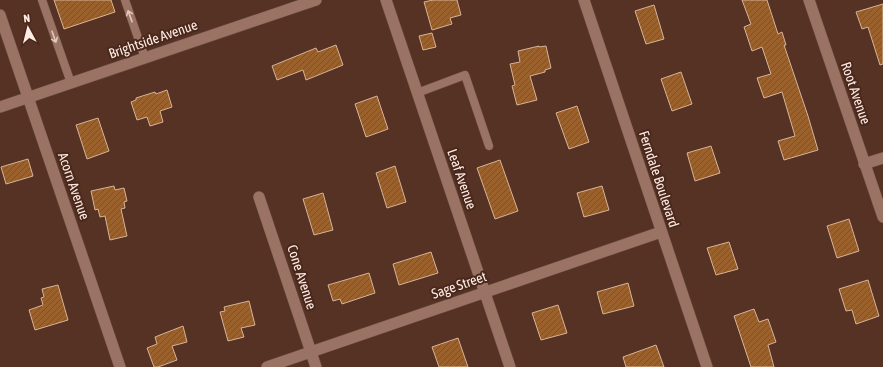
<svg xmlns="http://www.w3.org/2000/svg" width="883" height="367" font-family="'Asap Condensed',sans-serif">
	<defs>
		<pattern id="building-hatch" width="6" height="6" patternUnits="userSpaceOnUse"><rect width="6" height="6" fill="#9a612d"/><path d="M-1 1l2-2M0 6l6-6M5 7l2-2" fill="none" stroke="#6f533a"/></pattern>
	</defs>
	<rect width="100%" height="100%" fill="#563225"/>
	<!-- building -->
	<path fill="url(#building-hatch)" stroke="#d7b498" d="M54,0H111L115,12L64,29Z
		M433,0H457L461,15L450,18L452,24L432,30L424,2Z
		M742,0H767L778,34L782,32L786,45H784L808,116L818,150L784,160L778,141L795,136L782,92L764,98L757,78L771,74L762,47L752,51L744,27L751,24Z
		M883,4V64L880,65L868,27L862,29L856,12Z
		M654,5L664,39L646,44L635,11Z
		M432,33L436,47L423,50L419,36Z
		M336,45L343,65L306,80L303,70L277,80L272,66L316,48L318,52Z
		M539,46V47L546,46L551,68L545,70V72L530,76L537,100L517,105L512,86L515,85L510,64L520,62L518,51Z
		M681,72L692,104L672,111L661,79Z
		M167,90L172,107L160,111L163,122L150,126L147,117L137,120L131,102L136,100V98L155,92L156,94Z
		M377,96L388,129L366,137L355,104Z
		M577,106L589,142L569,149L556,113Z
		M98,118L109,151L87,159L76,125Z
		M711,146L720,173L695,181L687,153Z
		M28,159L33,176L6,184L1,167Z
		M500,160L518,211L495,219L477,168Z
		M395,166L406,202L387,208L376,173Z
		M114,186L115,190L124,188L127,201L124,202L125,208L121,209L127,236L110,240L105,216L100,217L98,209L95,210L91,191Z
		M602,186L609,210L584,217L577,193Z
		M323,193L333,230L314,235L303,199Z
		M849,219L859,251L837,258L827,226Z
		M729,242L738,269L716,275L707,248Z
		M431,252L438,273L399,285L393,264Z
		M369,273L375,293L342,304L340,299L333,301L328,285Z
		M868,280L879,316L856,324L852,310L846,311L839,289Z
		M628,283L634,306L603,314L597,292Z
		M58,285L68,320L35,330L29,310L43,305L41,298L44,297L42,289Z
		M249,301L255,325L241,328L244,337L228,341L220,312L225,311L224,307Z
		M558,305L567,333L541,340L532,313Z
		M754,309L759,322L768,319L776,342L768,345L774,367H751L734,316Z
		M183,326L187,342L172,346L177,360L158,367H154L147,348L157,344L155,337Z
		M458,338L468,367H439L432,347Z
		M656,345L664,367H626L623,357Z"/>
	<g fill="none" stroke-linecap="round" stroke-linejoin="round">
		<defs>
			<path id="service" d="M42,0L71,83
				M125,0L145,58
				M417,93L465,75L489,146"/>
			<path id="minor" d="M386,0L510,367
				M584,0L707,367
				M809,0L883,217
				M0,15L120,367
				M0,107L316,0
				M864,164L883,158
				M259,197L316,367
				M267,367L661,232"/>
		</defs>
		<!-- service casing -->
		<use href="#service" stroke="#6d5045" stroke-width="9"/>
		<!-- minor casing -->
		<use href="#minor" stroke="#6d5045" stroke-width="12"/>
		<!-- service -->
		<use href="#service" stroke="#9b7364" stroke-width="8"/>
		<!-- minor -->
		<use href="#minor" stroke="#9b7364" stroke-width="11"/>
	</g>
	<!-- one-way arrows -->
	<defs><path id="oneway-shaft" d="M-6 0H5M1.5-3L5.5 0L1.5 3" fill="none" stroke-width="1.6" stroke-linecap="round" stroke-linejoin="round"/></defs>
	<g stroke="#e1c8be">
		<use href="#oneway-shaft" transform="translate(130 16) rotate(-110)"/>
		<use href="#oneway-shaft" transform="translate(54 37) rotate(71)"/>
	</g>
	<g text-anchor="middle" stroke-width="4" stroke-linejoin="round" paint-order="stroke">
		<!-- street labels -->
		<g font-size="14" fill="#ffece5" stroke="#4a281b">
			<text transform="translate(153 39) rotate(-19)" y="5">Brightside Avenue</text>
			<text transform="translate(856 93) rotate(71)" y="5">Root Avenue</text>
			<text transform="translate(462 179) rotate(71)" y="5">Leaf Avenue</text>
			<text transform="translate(659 179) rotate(72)" y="5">Ferndale Boulevard</text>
			<text transform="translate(74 186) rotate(71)" y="5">Acorn Avenue</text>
			<text transform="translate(302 277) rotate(72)" y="5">Cone Avenue</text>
			<text transform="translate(459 285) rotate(-19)" y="5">Sage Street</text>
		</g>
	</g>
	<!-- north arrow -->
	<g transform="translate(28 28) rotate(353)" stroke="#4a281b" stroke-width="3" paint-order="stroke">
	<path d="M0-3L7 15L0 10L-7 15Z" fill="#ffece5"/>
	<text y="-6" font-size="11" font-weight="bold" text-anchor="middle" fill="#ffece5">N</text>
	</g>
</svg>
